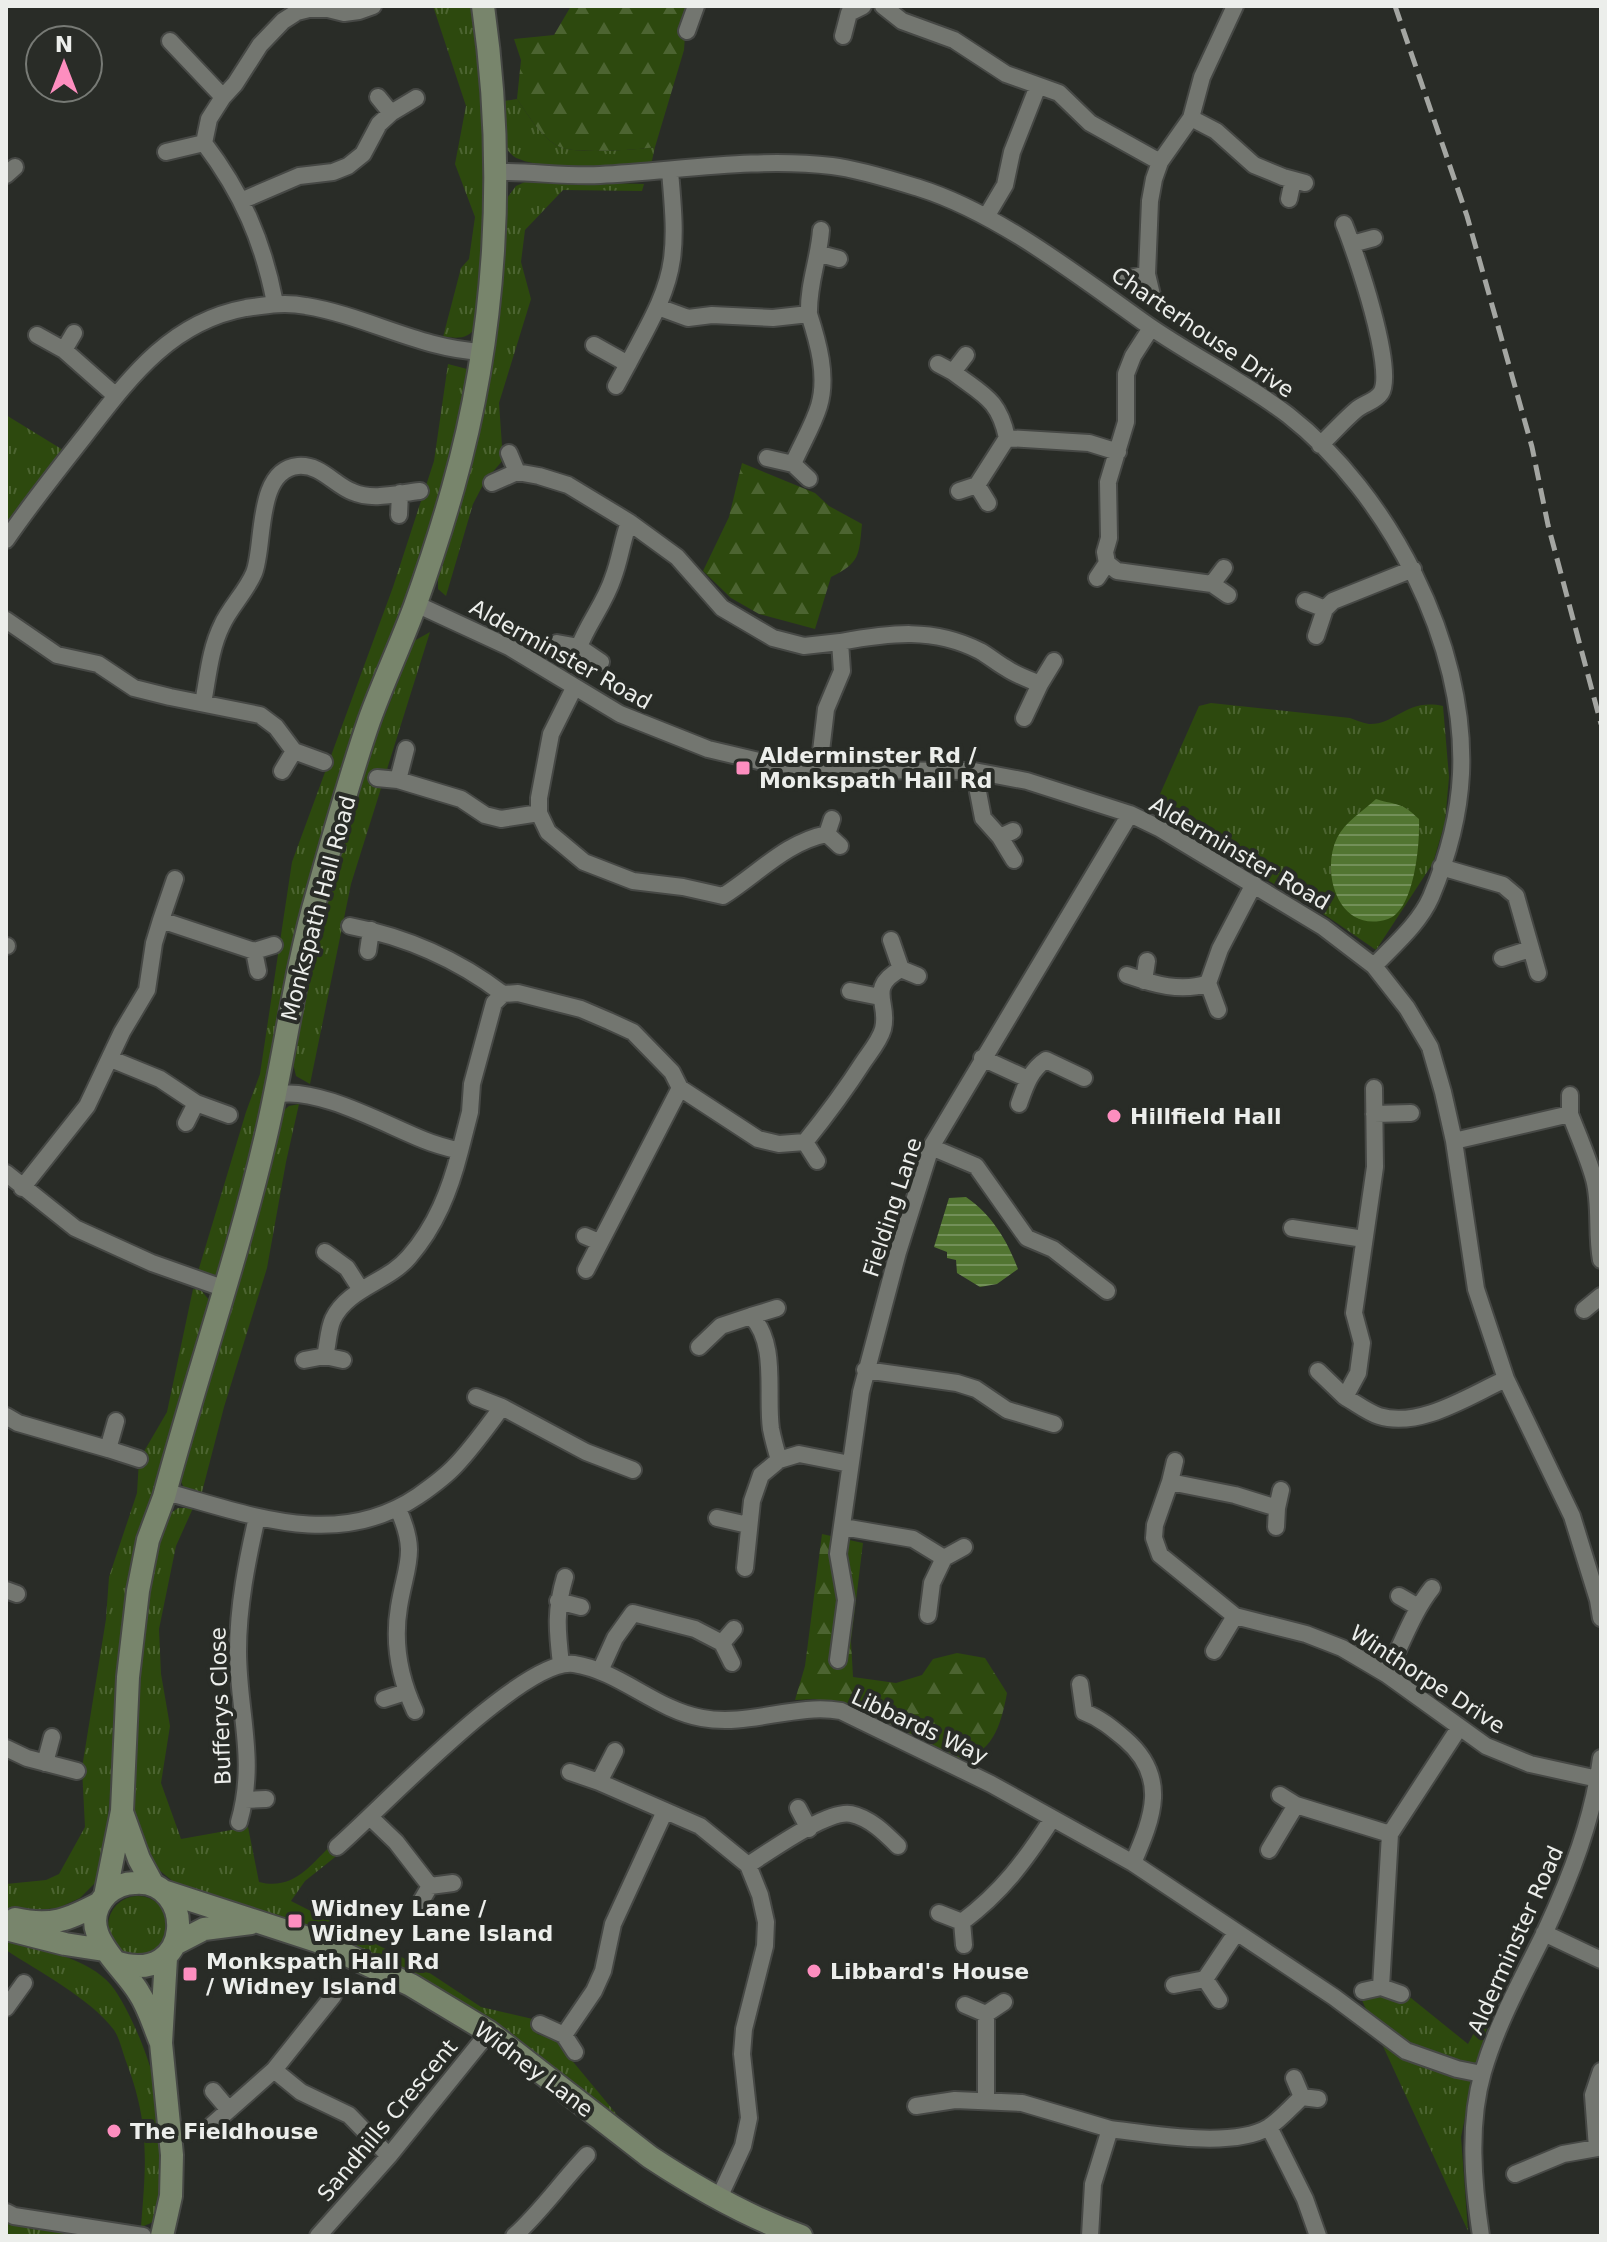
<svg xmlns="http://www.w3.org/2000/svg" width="1607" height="2242" font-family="'DejaVu Sans',sans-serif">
	<defs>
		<pattern id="grass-tufts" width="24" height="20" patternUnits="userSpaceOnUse" patternTransform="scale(2)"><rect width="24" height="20" fill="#2d490e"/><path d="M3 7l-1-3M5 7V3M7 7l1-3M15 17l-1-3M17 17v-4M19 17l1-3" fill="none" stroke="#4c6431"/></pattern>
		<pattern id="forest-firs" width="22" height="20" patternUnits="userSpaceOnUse" patternTransform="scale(2)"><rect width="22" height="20" fill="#2d490e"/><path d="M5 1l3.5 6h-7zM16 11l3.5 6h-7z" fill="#4c6431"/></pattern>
		<pattern id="water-rules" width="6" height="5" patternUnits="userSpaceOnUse" patternTransform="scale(2)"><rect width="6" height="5" fill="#527531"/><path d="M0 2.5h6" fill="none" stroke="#739059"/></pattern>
	</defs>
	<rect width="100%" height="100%" fill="#292c27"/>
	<!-- grass -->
	<path fill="url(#grass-tufts)" d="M433,6H474L486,107L487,198L478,325C467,340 460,338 443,337L461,268L469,259L475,217L455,164L466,106Z
		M517,99C529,116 541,138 560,147C573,154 638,150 655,147L651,165C620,166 546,171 519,159C513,157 509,152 505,147L504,101Z
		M527,181L644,184L642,191L563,190L525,230L521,262L531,299L499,403L503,460L485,481L473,504L446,596L438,589V575L460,509L490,376L507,198L516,186Z
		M448,364L467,369L470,379L437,515L386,649L268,1101L218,1276L212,1279L197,1275L246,1112L260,1074L292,862L393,587L434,461Z
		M6,415L63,450L6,531Z
		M430,632L351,884L310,1084L296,1076L292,1059L334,869L369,756L414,641Z
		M1211,703L1350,718C1356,720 1363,723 1369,724C1396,725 1406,698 1443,706L1449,777L1445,822L1433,863L1376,950L1328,917L1153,810L1199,706Z
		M299,1104L286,1162L267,1268L224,1407L202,1492L184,1488L179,1477L282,1112L289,1106Z
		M193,1289L201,1290L213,1305L121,1666L107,1829L96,1882L80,1898L58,1908L17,1912L6,1908V1884L46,1880L59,1874L85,1827L82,1768L106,1619L109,1577L137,1493L139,1460L167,1412Z
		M178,1508H193L176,1546L159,1629L161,1674L170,1726L161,1783L181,1839L248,1827L259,1882C293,1891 311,1865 332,1844L339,1854L305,1881L291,1901L419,1966L481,2007L537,2020V2034L555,2040L633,2134L489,2026L180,1887L159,1870L136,1831L132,1788L141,1628L160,1536L167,1516Z
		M108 1926a30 30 0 1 1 60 0a30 30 0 1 1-60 0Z
		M6,1938C37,1948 90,1959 111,1985C127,2005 145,2048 152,2073C162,2107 171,2180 159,2213C156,2222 149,2224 141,2227C146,2164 150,2125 127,2064C123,2054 120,2039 114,2030C90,1998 39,1972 6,1950Z
		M1360,1996L1411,1998L1468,2044L1492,1999L1494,2006L1470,2083L1469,2098L1461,2137L1468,2231Z
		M6,2221L32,2229L84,2236H6Z"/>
	<!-- forest -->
	<path fill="url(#forest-firs)" d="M571,6H687L684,50L655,147C638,150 573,154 560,147C541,138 529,116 517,99L521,60L514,39L554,35Z
		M742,463L815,493L829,506L862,524C859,555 860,563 831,577L815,629L759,614L731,598L703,571L729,517Z
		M822,1534L863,1543L851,1641L853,1677L896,1683L922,1675L933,1659L957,1653L985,1658L1007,1693C1001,1725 992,1759 954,1758L841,1707L815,1699L795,1700L805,1666Z"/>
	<!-- water -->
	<path fill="url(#water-rules)" d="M1376,799C1398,806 1400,801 1419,819C1420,842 1415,910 1388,919C1339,935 1320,873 1337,838C1345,822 1363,811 1376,799Z
		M966,1197C992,1215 1007,1240 1018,1269L997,1284L980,1287L957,1273L956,1260L947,1258V1252L934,1247L949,1198Z"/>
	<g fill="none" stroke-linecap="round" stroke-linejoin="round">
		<defs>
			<path id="street" d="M883,6L902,21L954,40L1006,74L1059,93L1090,123L1160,162
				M687,31L696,6
				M843,36L849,13L863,6
				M170,41L223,97
				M378,97L391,113
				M1191,118L1216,131L1254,165L1283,177L1305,183
				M166,152L204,143
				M496,172C530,171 566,177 600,175C677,171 755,157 832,166C858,169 893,180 919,188C999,213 1081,278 1149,326C1194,357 1245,382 1288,415C1389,494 1467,644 1461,774C1459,815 1447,859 1431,897C1419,924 1394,945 1374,966
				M6,175L15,167
				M1289,199L1293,180
				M243,200L299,176L333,172L348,166L363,154L379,124L391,113L416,98
				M986,217L1005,185L1012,152L1038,86
				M1352,244L1374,238
				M820,254L839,259
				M1126,279L1147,274
				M1152,295L1147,274L1150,201L1154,179L1160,162L1191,118L1202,77L1235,6
				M275,303C263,241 242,193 204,143L209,119L223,97L235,84L260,45L283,21L297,12L309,9H328L344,13L359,11L373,6
				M658,307L688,318L712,315L773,318L809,314C818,342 828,376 819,406C813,426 801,445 793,464L767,458
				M809,314C808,284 819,259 821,230
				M1151,328L1133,356L1126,374V422L1108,482L1109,538L1105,552L1107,563L1117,571L1212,584L1224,568
				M37,335L64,350L116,396
				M594,345L628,364C645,331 667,297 672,259C676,229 672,199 670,170
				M64,350L74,333
				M966,355L953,372C983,395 999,399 1007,438L1089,443L1118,452
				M938,364L953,372
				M616,386L628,364
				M1320,445C1332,434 1343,421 1356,410C1363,404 1376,401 1381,393C1396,370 1355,251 1344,224
				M509,453L517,472
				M793,464L809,479
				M492,483L517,472L539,476L568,485L629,522L677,557L722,608L773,638L804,646L840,642L842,671L826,709L819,768
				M959,491L977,485
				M988,503L977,485L1007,438
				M399,515L400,493
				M6,540C30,505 57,471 83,438C128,380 169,322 246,308C267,305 285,302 306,306C367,316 420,349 483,352
				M1097,578L1107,563
				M1212,584L1228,595
				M1305,601L1325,609L1333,601L1413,569
				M416,604L509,647L620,714L708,749L763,762L840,770L974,771L1027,781L1130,814L1159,828L1323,927L1374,966L1407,1008L1430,1047L1443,1092L1454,1141L1476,1289L1506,1379L1572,1516L1598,1600L1601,1618
				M6,620L57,655L98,664L134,688L170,697L260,715L276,727L294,751L324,762
				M1316,636L1325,609
				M840,642C890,633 933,627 980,651C989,656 997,663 1006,668C1016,675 1028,679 1040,684L1024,718
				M557,643L579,647
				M601,662L579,647C588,623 605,603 613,578C620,560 622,541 629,522
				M1040,684L1054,661
				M574,688L551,734L539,798V813L548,832L584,862L633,881L683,887L723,896C758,874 786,842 827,834L832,819
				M203,703C208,677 210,649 222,625C230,607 246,592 254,573C265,546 255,470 298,466C321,464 334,485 353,492C373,501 399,493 420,491
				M406,749L398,780L461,799L485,815L501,819L539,813
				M282,771L294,751
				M974,771L983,818L1000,837L1013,831
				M377,778L398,780
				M827,834L840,846
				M1000,837L1014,860
				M1441,867L1503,885L1516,896L1538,973
				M161,920L175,879
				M350,926C407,937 457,959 503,994
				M891,940L901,969
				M6,946H7
				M254,951L258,971
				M368,951L371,930
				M1502,958L1530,949
				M1127,975C1153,984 1182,993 1208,983L1220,949L1254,884
				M1144,981L1147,961
				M1208,983L1218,1010
				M850,991L880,997
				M982,1058L1028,1079
				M111,1059L160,1079L196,1103L229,1115
				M1374,1088L1375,1167L1354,1313L1362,1343L1358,1373L1345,1397C1356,1403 1367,1412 1379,1416C1420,1429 1470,1395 1506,1379
				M275,1095C315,1085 386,1125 424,1140C436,1145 448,1148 460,1151L470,1112L472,1084L494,1003L503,994L518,993L581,1009L609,1021L633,1032L672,1072L680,1088L758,1139L779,1144L805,1142C826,1116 846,1089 864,1061C871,1051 880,1040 883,1029C890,1003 866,988 901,969L918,976
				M1570,1095V1114
				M1019,1104C1025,1087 1030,1070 1046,1060L1084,1078
				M1374,1114L1411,1113
				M186,1123L196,1103
				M1454,1141L1570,1114C1578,1135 1588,1157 1594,1179C1601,1205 1596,1233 1601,1260
				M805,1142L817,1161
				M931,1147L976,1166L1027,1238L1053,1249L1107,1291
				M6,1173L75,1228L152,1263L217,1286L223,1293
				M22,1188L87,1106L122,1032L147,990L154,943L161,920L254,951L274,945
				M1292,1228L1364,1239
				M585,1236L599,1242
				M325,1252L347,1268L361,1290
				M586,1270L680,1088
				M1584,1310L1601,1296
				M751,1316L777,1308
				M699,1347L721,1326L751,1316C778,1343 766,1394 771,1429C773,1439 776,1450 779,1460L799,1454L850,1464
				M325,1356L343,1360
				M304,1360L325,1356C328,1345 328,1330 333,1319C348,1288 388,1282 409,1257C436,1226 450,1190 460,1151
				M865,1370L957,1383L976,1389L1007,1410L1054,1424
				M1318,1371L1345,1397
				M476,1397L502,1407
				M6,1416L18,1423L108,1449L116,1421
				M108,1449L139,1459
				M1170,1482L1175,1461
				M1281,1490L1277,1508L1235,1495L1170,1482L1155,1525L1154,1538L1160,1555L1235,1616L1306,1634L1342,1648L1386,1674L1486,1746L1530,1764L1598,1779
				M164,1497L174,1494C256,1517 340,1549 418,1496C431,1487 445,1477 456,1465C473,1447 487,1427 502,1407L586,1452L633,1470
				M398,1509C418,1553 406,1564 399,1607C393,1643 400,1679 415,1711
				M717,1518L748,1525
				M843,1527L913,1539L944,1558L932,1583L928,1615
				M1276,1527L1277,1508
				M944,1558L964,1547
				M745,1568L752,1501L761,1475L779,1460
				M6,1590L17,1594
				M1399,1596L1418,1607
				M558,1601L581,1607
				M722,1643L732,1663
				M1214,1651L1235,1616
				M838,1660L846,1600L838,1554L861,1392L898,1252L931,1147L1130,814
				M561,1664C557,1630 555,1610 565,1577
				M600,1671L615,1638L633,1613L695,1629L722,1643L734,1629
				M1386,1674C1402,1645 1412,1613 1432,1588
				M1080,1684L1084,1712C1100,1718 1112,1728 1125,1739C1169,1777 1153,1817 1133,1863
				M384,1699L406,1692
				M6,1748L27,1758L77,1771
				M45,1763L52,1737
				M570,1772L599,1782L700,1826L748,1865L760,1895L766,1922L765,1946L744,2029L742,2054L749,2118L743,2146L719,2198
				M599,1782L615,1751
				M1280,1795L1296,1805
				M245,1800L266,1799
				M798,1808L809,1829
				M371,1818L396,1842L430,1886L453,1883
				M239,1822C257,1760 238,1712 238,1651C238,1606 247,1561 257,1517
				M1390,1834L1381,1987L1401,1994
				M337,1847C380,1810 523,1657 574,1664C620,1671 656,1710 702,1718C749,1727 794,1703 841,1711L991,1784L1133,1863L1334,1997L1406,2051L1457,2069L1482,2074
				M1269,1850L1296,1805L1390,1834L1459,1728
				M748,1865C769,1852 828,1809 851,1814C870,1818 885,1833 898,1846
				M420,1903L430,1886
				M939,1913L962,1922C1002,1892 1025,1861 1052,1819
				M962,1922L964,1945
				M1544,1933L1601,1960
				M1205,1979L1219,2000
				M1174,1985L1205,1979L1236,1933
				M1363,1991L1381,1987
				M333,1996L274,2070L301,2092L349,2115L389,2156
				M965,2005L986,2014
				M6,2008L24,1983
				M540,2024L564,2035L594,1991L603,1971L613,1924L665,1811
				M564,2035L575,2052
				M1294,2078L1302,2097
				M213,2091L229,2110
				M986,2100V2014L1004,2002
				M916,2106L955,2100L1022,2103L1110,2129
				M212,2125L274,2070
				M1269,2127L1305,2199L1318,2236
				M1515,2174L1563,2154L1597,2148L1593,2095L1601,2071
				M6,2212L14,2216L143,2236
				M318,2236L389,2156L489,2032
				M514,2236C541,2212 562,2181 587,2155
				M1090,2236L1093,2184L1110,2129C1151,2134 1233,2149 1269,2127C1281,2119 1291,2107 1302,2097L1318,2099
				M1481,2236C1473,2183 1468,2124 1483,2072C1498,2021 1522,1979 1545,1932C1571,1876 1593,1819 1601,1758"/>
			<path id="secondary" d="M122,1812L139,1859L152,1883
				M163,1891L317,1941L411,1985L489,2032L650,2157C697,2188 748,2217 801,2236
				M105,1896L122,1811L128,1677L138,1591L148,1540L164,1497C196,1377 237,1260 265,1140C285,1057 294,973 318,891C334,834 350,776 369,721C383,682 401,644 415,606C429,567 442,527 453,488C497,332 506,167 483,6
				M15,1919C51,1927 68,1920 100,1903
				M6,1929L65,1944L104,1950
				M175,1944L204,1929L251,1923
				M115,1962C196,1988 195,1878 135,1883C124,1883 115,1887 107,1894C72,1930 123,1965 139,1993C149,2008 154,2027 161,2043
				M162,2236L171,2196L172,2155L161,2043L166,1958"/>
		</defs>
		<!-- street casing -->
		<use href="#street" stroke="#464845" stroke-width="20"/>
		<!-- secondary casing -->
		<use href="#secondary" stroke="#464845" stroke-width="26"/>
		<!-- street -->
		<use href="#street" stroke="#737670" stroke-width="16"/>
		<!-- secondary -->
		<use href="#secondary" stroke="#78856c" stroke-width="22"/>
		<!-- rail -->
		<path stroke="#a4a6a2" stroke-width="5" stroke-dasharray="16 8" stroke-linecap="butt" d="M1395,6L1467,216L1532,447L1548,525L1601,724"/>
	</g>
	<!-- markers -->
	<g fill="#fd8ebf" stroke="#292c27" stroke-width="3">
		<rect x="735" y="760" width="16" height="16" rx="4"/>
		<circle cx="1114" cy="1116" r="8"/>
		<rect x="287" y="1913" width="16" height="16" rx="4"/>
		<circle cx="814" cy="1971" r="8"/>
		<rect x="182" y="1966" width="16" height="16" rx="4"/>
		<circle cx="114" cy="2131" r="8"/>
	</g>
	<g text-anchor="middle" stroke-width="8" stroke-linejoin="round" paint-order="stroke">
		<!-- street labels -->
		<g font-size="22" fill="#eceeeb" stroke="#292c27">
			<text transform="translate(1203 332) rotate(34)" y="8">Charterhouse Drive</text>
			<text transform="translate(561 654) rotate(29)" y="8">Alderminster Road</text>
			<text transform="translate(1240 853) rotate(30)" y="8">Alderminster Road</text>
			<text transform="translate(318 908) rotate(-75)" y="8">Monkspath Hall Road</text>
			<text transform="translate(892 1207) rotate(-72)" y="8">Fielding Lane</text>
			<text transform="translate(1428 1679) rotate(33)" y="8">Winthorpe Drive</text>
			<text transform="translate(220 1706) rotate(-92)" y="8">Bufferys Close</text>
			<text transform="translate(920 1726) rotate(25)" y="8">Libbards Way</text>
			<text transform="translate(1515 1940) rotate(-66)" y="8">Alderminster Road</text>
			<text transform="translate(534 2069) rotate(37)" y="8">Widney Lane</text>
			<text transform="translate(387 2120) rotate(-50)" y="8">Sandhills Crescent</text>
		</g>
		<!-- poi labels -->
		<g font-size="22" font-weight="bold" fill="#eceeeb" stroke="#292c27" text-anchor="start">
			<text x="759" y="763">Alderminster Rd /<tspan x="759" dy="25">Monkspath Hall Rd</tspan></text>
			<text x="1130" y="1124">Hillfield Hall</text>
			<text x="311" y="1916">Widney Lane /<tspan x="311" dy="25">Widney Lane Island</tspan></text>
			<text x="206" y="1969">Monkspath Hall Rd<tspan x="206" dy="25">/ Widney Island</tspan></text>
			<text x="830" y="1979">Libbard's House</text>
			<text x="130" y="2139">The Fieldhouse</text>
		</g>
	</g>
	<!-- border -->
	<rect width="1607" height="2242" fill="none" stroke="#eceeeb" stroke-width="16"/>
	<!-- north arrow -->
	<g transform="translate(64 64)"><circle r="38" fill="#292c27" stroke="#777a75" stroke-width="2"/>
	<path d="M0-6L14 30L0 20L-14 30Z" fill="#fd8ebf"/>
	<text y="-12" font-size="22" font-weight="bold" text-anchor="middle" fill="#eceeeb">N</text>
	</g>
</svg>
